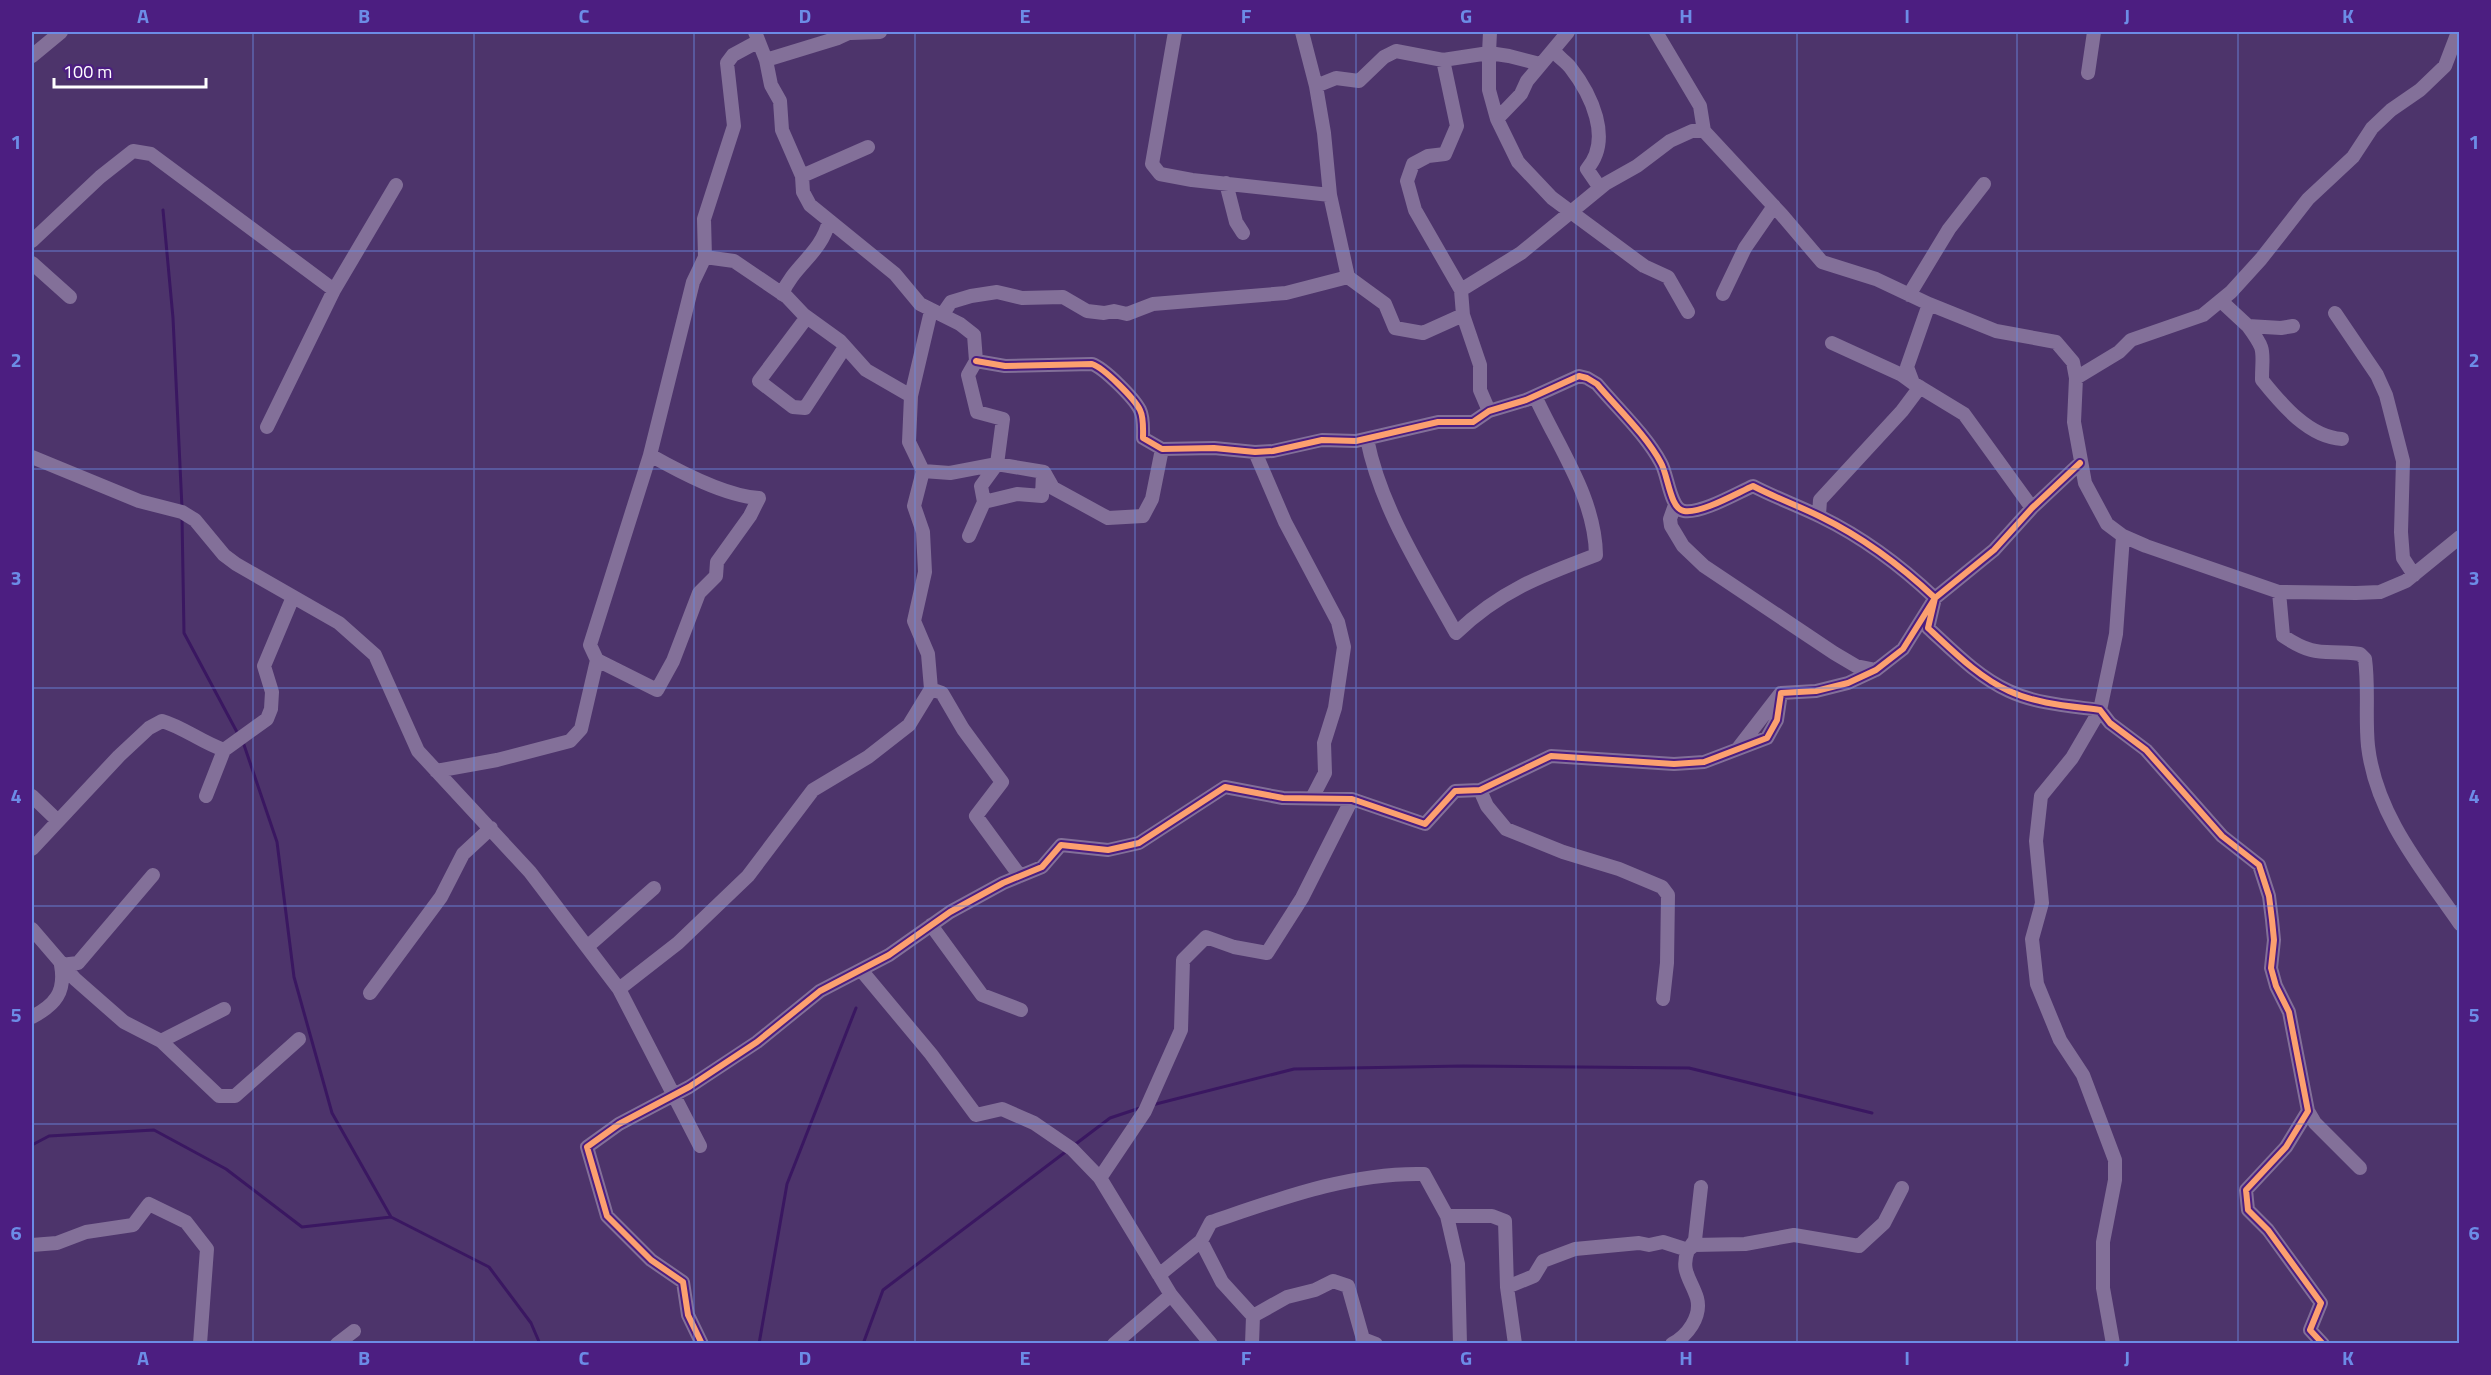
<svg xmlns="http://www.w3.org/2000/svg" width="2491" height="1375" font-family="'Titillium Web',sans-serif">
	<rect width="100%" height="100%" fill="#4d346b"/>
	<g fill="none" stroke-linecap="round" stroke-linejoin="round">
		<!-- stream -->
		<path stroke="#3a1761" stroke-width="3" d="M163,210L173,318L182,508
			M182,517L184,633L238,734
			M243,742L277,842L294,977L332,1113L391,1217L489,1267L531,1323L540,1344
			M1152,1105L1294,1069L1463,1066L1689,1068L1872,1113
			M32,1145L49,1136L154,1130L226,1169L302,1227L391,1217
			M1073,1146L1110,1118L1140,1108
			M759,1344L787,1184L856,1008
			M863,1344L883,1290L1068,1150"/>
		<!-- minor -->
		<path stroke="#837099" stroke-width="14" d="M755,32L766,60L771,85L780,101L782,130L802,176L803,192L810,205L895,274L920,304L960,324L974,335L976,361L968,375L977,412L1003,419L997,464L981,486L984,502L969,536
			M1175,32L1152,164L1160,174L1192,180L1330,195
			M1302,32L1316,86L1324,133L1330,195L1348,277L1385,304L1395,328L1423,333L1463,315
			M1490,32L1489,53L1509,56L1540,64
			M1568,32L1527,81L1521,94L1497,119L1518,162L1552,198L1644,266L1668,277L1688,312
			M1656,32L1700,106L1704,131L1782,215L1822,262L1876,279L1929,304L1907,367L1913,383L1964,414L2032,508
			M2458,32L2445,66L2420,90L2391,110L2372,128L2353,157L2308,199L2261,259L2231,292L2203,315L2131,340L2119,352L2076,378L2074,422L2085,483L2107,524L2123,536L2146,546L2279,592L2356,593L2380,592L2406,581L2460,537
			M851,33L880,32
			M1554,51C1558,57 1565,61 1570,67C1591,94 1613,139 1587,169L1600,188
			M32,56L61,32
			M766,60L838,38L851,32
			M1443,60L1457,126L1445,154L1428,156L1413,164L1407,181L1415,210L1461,290
			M2088,73L2094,32
			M1316,86L1336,78L1359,81L1384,57L1396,51L1443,60L1489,53V90L1497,119
			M802,176L868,147
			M1226,183L1236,222L1243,233
			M32,241L100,177L133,151L151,154L334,290
			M705,257L734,261L787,297L804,315L840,341L866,370L911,396
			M32,263L70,297
			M782,294C794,265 821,254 829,221
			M1723,294L1745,248L1774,206
			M1909,295L1949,229L1984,184
			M2221,301L2248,326L2281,328L2293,326
			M1929,304L1996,331L2056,342L2073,362L2076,378
			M2335,313L2377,375L2386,395L2403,461L2401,532L2403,558L2414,575
			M942,315L951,302L971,296L997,292L1022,298L1063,297L1087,311L1104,313L1114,311L1127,314L1153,304L1286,293L1348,277
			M807,317L759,381L793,407L805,408L845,347
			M2248,326C2267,352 2262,349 2262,380C2282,405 2309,437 2342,439
			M1832,343L1902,375L1913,383
			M976,361L1005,366L1092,364C1104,368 1134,398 1140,410C1144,418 1143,430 1143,438L1162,449L1214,448L1255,452L1273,451L1322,440L1356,441L1438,422H1473L1489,411L1526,400L1579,376L1587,378L1597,384C1618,409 1646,435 1661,463C1668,475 1670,509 1684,511C1701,514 1737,493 1753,486C1776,498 1799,506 1821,517C1864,538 1900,565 1935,598L1928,628C1952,650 1978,677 2009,691C2037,704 2070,706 2100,710L2110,723L2146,750L2222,836L2259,865L2269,896L2272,920L2274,940L2271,968L2276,986L2289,1012L2308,1111L2286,1147L2246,1190L2248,1210L2268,1230L2321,1303L2310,1330L2323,1344
			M1489,411L1480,390V365L1463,315L1461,290L1521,253L1605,184L1637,166L1670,141L1692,131H1704
			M267,427L334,290L396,185
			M1367,439C1381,509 1422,571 1456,633C1500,591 1540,576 1596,555C1595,497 1558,447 1535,396
			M1255,452L1285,522L1338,622L1344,647L1335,708L1324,743L1325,773L1312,798
			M650,455C680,472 725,496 759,498L750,516L717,562L716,576L699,593L673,661L657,690L597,660L590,645L650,455L693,282L705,257L704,219L734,126L727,63L733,55L757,42
			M32,457L139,501L182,512L195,520L224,555L236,564L339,623L375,655L418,751L530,872L619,989L700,1146
			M923,471L950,473L997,464L1044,472L1053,488L1108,518L1143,516L1152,499L1162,449
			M984,502L1017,494L1042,496L1043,473
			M1675,505L1670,519L1671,526L1683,546L1704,566L1834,653L1856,666L1876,670
			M1819,515L1820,500L1902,411L1920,387
			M2279,592L2283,636C2318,659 2323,649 2360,654L2365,659C2369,688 2365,717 2368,746C2376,815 2422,869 2460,924
			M931,689L942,693L963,729L1002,782L976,816L1020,876
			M1739,747L1780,694
			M436,771L497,760L570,741L581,729L597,660
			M1480,790L1487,806L1506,829L1563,852L1619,869L1662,887L1668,895L1667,963L1663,999
			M32,796L58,821
			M206,796L224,750L267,719L271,709L272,692L264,666L293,597
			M32,849L119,756L149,728L162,721C183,727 201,742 224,750
			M931,925L982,995L1021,1010
			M32,929L75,979L124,1022L161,1041L219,1096H235L299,1039
			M587,947L654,888
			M61,965L78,963L153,875
			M861,970L931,1054L976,1115L1002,1109L1034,1123L1072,1149L1100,1178L1159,1275
			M619,989L678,943L748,876L813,790L868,757L909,725L931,689L928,654L914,621L925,572L923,532L914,506L923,471L909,442L911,396L931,311
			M370,993L441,897L463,854L491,828
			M32,1017C55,1005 66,992 61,965
			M161,1041L224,1009
			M2308,1111L2315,1123L2360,1168
			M1100,1178L1145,1111L1181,1030L1183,960L1206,937L1234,947L1267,953L1302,898L1352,799
			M1447,1216L1458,1264L1460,1344
			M1201,1241L1222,1282L1253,1316
			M32,1245L57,1243L86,1232L133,1225L149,1204L186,1222L207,1249L200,1344
			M1507,1287L1534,1276L1543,1261L1575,1249L1639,1243L1649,1245L1663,1242L1688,1250L1695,1240L1701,1187
			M1171,1295L1211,1344
			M337,1344L354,1331
			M702,1344L688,1315L683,1282L651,1260L607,1216L587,1147L619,1124L689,1087L757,1042L820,991L889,955L950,912L1003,883L1042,867L1061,845L1108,850L1139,843L1225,787L1283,798L1352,799L1425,824L1455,791L1480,790L1551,756L1674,764L1704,762L1767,738L1777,720L1781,693L1816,691L1848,683L1876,670L1903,649L1935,598L1994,550L2032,508L2080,463
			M1114,1344L1171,1295L1159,1275L1201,1241L1211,1222C1279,1199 1351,1172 1424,1174L1447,1216H1492L1505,1221L1507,1287L1515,1344
			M1252,1344L1253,1316L1287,1297L1315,1290L1333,1281L1348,1286L1363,1339L1376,1344
			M1672,1344C1687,1336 1702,1317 1697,1298C1691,1279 1680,1271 1688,1250L1694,1245L1745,1244L1794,1235L1859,1246L1884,1223L1902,1188
			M2113,1344L2103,1288V1242L2115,1180V1160L2083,1075L2060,1040L2037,984L2032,939L2042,903L2036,841L2041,796L2072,758L2100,710L2116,634L2123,536"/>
		<defs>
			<path id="cycleway" d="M976,361L1005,366L1092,364C1104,368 1134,398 1140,410C1144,418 1143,430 1143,438L1162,449L1214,448L1255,452L1273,451L1322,440L1356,441L1438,422H1473L1489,411L1526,400L1579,376L1587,378L1597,384C1618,409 1646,435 1661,463C1668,475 1670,509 1684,511C1701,514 1737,493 1753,486C1776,498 1799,506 1821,517C1864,538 1900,565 1935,598L1928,628C1952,650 1978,677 2009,691C2037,704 2070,706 2100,710L2110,723L2146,750L2222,836L2259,865L2269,896L2272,920L2274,940L2271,968L2276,986L2289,1012L2308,1111L2286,1147L2246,1190L2248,1210L2268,1230L2321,1303L2310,1330L2323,1344
				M702,1344L688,1315L683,1282L651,1260L607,1216L587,1147L619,1124L689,1087L757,1042L820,991L889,955L950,912L1003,883L1042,867L1061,845L1108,850L1139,843L1225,787L1283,798L1352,799L1425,824L1455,791L1480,790L1551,756L1674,764L1704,762L1767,738L1777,720L1781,693L1816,691L1848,683L1876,670L1903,649L1935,598L1994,550L2032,508L2080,463"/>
		</defs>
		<!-- cycleway casing -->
		<use href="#cycleway" stroke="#4c1e81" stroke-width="10"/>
		<!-- cycleway -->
		<use href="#cycleway" stroke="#fca06f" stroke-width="6"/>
	</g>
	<!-- grid -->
	<path fill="none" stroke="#6c8ce6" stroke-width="1.5" stroke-opacity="0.55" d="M253,32V1344M474,32V1344M694,32V1344M915,32V1344M1135,32V1344M1356,32V1344M1576,32V1344M1797,32V1344M2017,32V1344M2238,32V1344M32,251H2460M32,469H2460M32,688H2460M32,906H2460M32,1124H2460"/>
	<!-- border -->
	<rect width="2491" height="1375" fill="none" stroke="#4c1e81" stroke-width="66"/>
	<!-- scale -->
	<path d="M54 78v9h152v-9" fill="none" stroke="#ffffff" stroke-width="3"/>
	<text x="63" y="78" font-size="18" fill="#ffffff" stroke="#4c1e81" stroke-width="4.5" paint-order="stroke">100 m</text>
	<rect x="33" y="33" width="2425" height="1309" fill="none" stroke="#6c8ce6" stroke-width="2"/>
	<g font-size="20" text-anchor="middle" font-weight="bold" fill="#6c8ce6">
		<text x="143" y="23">A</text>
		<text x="364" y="23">B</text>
		<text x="584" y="23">C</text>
		<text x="805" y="23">D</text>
		<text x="1025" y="23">E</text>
		<text x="1246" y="23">F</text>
		<text x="1466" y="23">G</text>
		<text x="1686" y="23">H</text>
		<text x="1907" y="23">I</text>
		<text x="2127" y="23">J</text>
		<text x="2348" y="23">K</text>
		<text x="16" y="149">1</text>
		<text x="2474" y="149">1</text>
		<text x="16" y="367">2</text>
		<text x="2474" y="367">2</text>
		<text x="16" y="585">3</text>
		<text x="2474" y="585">3</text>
		<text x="16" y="803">4</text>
		<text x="2474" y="803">4</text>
		<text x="16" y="1022">5</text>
		<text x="2474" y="1022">5</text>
		<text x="16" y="1240">6</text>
		<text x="2474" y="1240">6</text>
		<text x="143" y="1365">A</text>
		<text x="364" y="1365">B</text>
		<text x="584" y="1365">C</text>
		<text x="805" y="1365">D</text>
		<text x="1025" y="1365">E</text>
		<text x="1246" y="1365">F</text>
		<text x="1466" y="1365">G</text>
		<text x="1686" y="1365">H</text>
		<text x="1907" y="1365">I</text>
		<text x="2127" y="1365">J</text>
		<text x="2348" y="1365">K</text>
	</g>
</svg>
